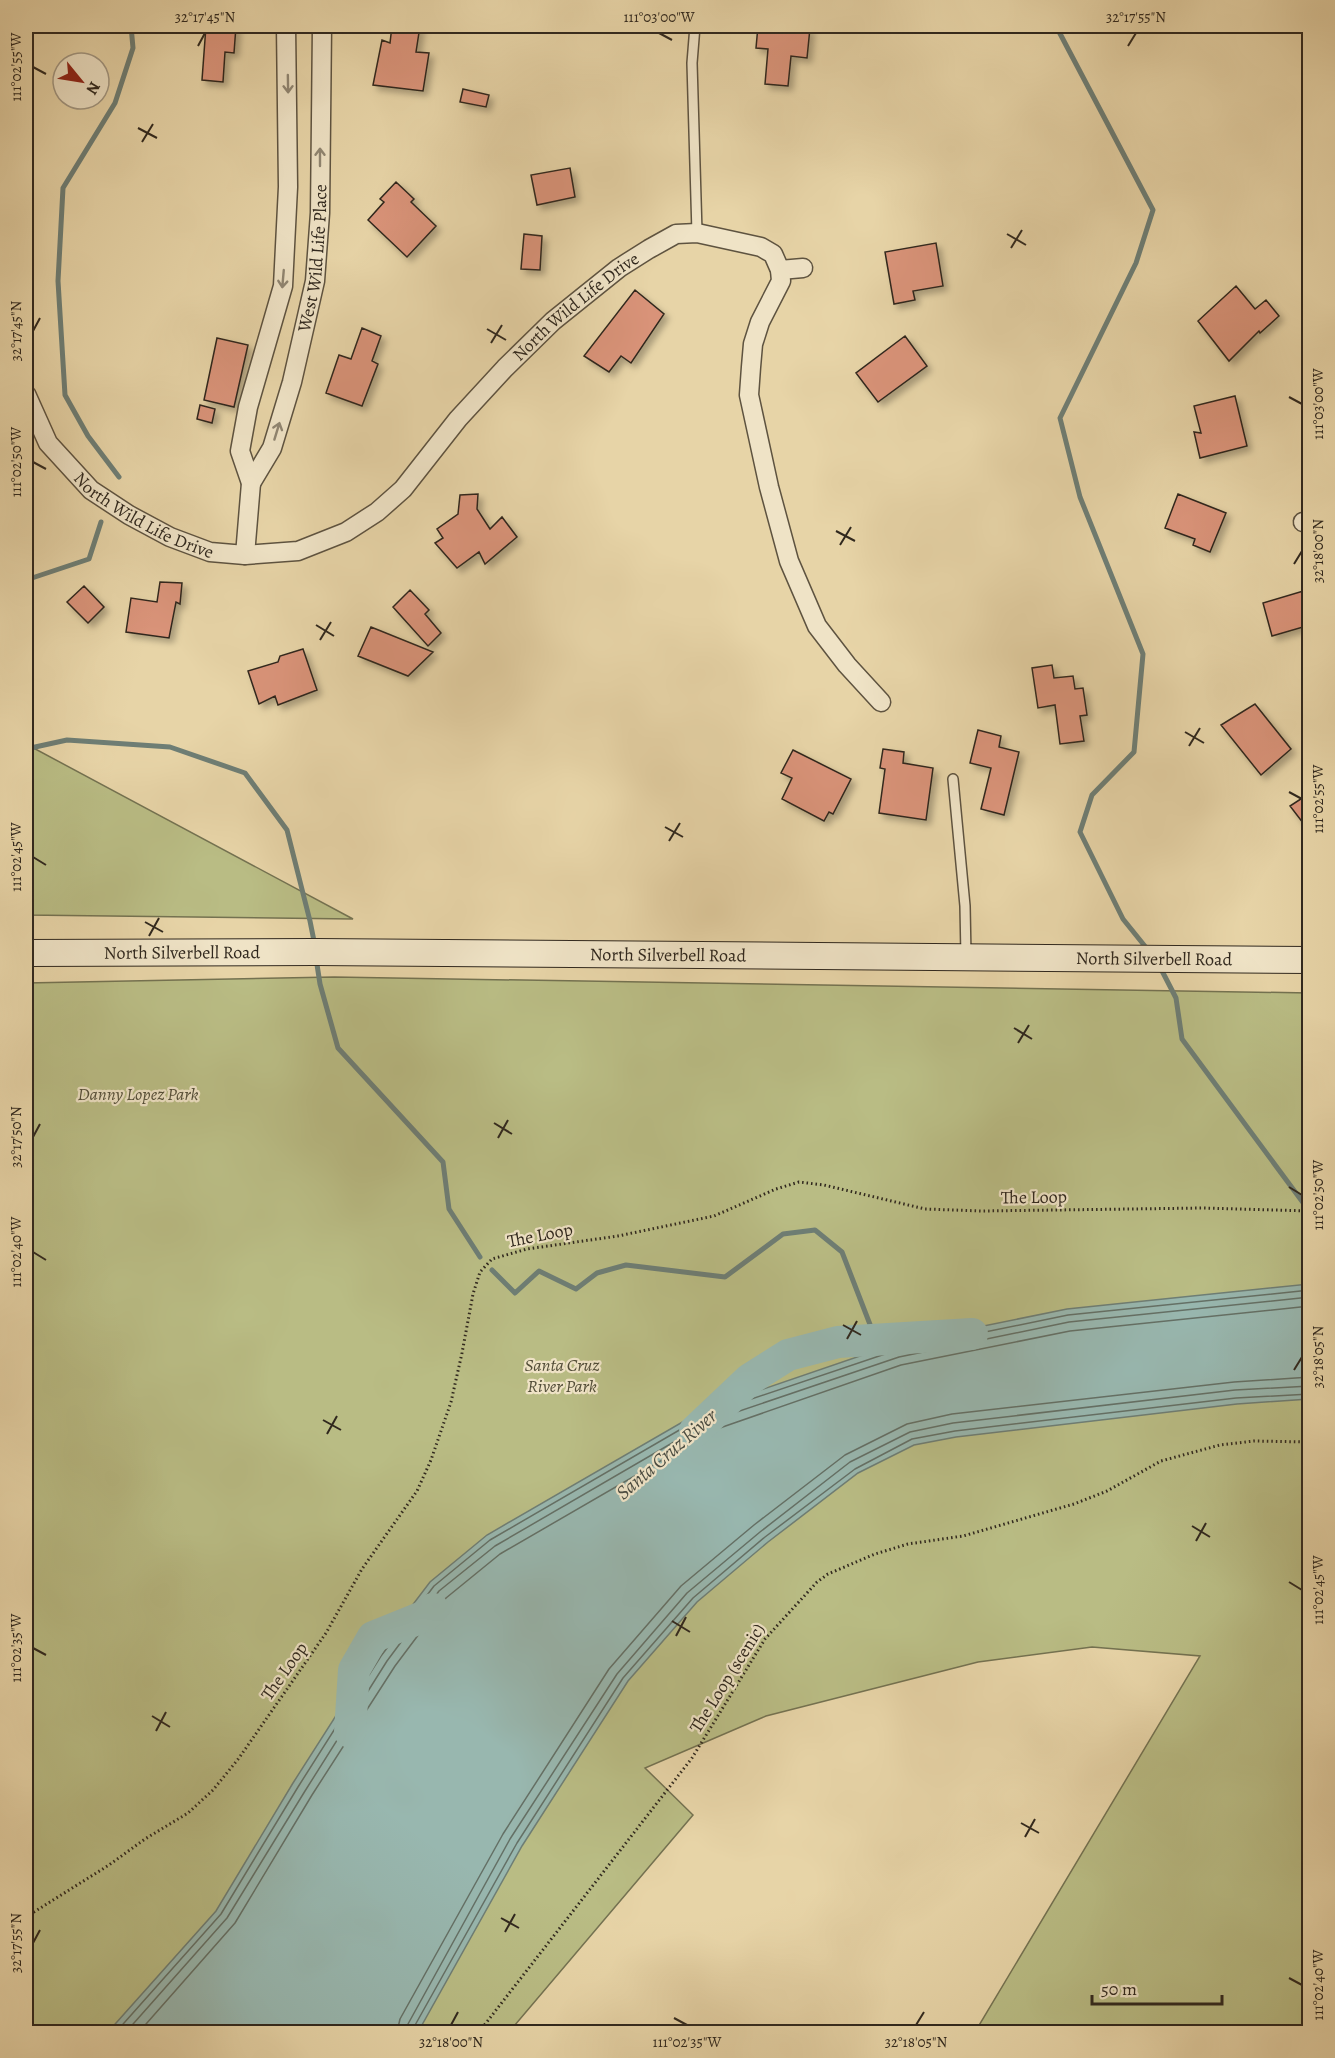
<svg xmlns="http://www.w3.org/2000/svg" width="1335" height="2058" font-family="Alegreya,serif">
	<defs>
		<filter id="shadow"><feDropShadow dx="4.5" dy="4.5" stdDeviation="3" flood-color="#0004"/></filter>
	</defs>
	<rect width="100%" height="100%" fill="#e7d4a7"/>
	<filter id="stains"><feTurbulence type="fractalNoise" baseFrequency=".00333" numOctaves="4"/><feColorMatrix values="0 0 0 0 .2 0 0 0 0 .09 0 0 0 0 .02 0 0 0 .5 -.17"/></filter>
	<radialGradient id="worn" r=".72"><stop offset=".6" stop-color="#630" stop-opacity="0"/><stop offset="1" stop-color="#630" stop-opacity=".3"/></radialGradient>
	<!-- green -->
	<path fill="#b9bc84" stroke="#747251" stroke-width="1.5" d="M26,744L353,919L26,915Z
		M334,977L1309,993V2032H975L1200,1656L1092,1647L978,1662L766,1716L645,1768L693,1815L509,2032H26V983Z"/>
	<!-- water -->
	<path fill="#98b7af" stroke="#6e7e75" stroke-width="1.5" d="M1309,1284V1399L1237,1404L956,1437L914,1445L858,1473L768,1542L697,1602L628,1681L522,1846L418,2032H108L216,1911L293,1783L376,1653L430,1582L487,1535L705,1409L895,1344L1067,1309Z"/>
	<g fill="none" stroke-linecap="round" stroke-linejoin="round">
		<!-- shore -->
		<path stroke="#647066" stroke-width="1.5" d="M116,2032L221,1914L298,1787L381,1656L434,1586L490,1540L707,1414L897,1350L1068,1315L1310,1290
			M126,2032L227,1918L305,1791L387,1661L439,1591L495,1546L710,1421L899,1357L1069,1322L1310,1297
			M139,2032L235,1923L312,1795L395,1666L446,1598L500,1554L714,1430L901,1365L1070,1331L1310,1306
			M397,2032L400,2019L503,1834L609,1669L681,1586L754,1525L845,1455L907,1424L952,1414L1234,1382L1310,1377
			M406,2032L408,2024L510,1839L617,1674L687,1593L760,1532L850,1462L910,1432L953,1423L1235,1390L1310,1386
			M414,2032V2027L517,1843L623,1678L693,1598L765,1537L855,1469L912,1439L955,1431L1236,1398L1310,1394"/>
		<!-- stream -->
		<path stroke="#6e7e75" stroke-width="5" d="M1056,26L1153,210L1136,263L1060,418L1080,497L1143,654L1134,752L1092,795L1080,832L1123,919L1148,950
			M119,477L88,436L65,395L58,281L63,188L115,103L133,48L131,26
			M26,580L89,559L101,522
			M26,749L67,740L170,747L245,773L287,830L310,921L315,946
			M316,958L320,984L338,1048L443,1162L449,1209L480,1257
			M1160,967L1176,998L1182,1039L1310,1212
			M492,1270L515,1293L539,1271L576,1289L597,1273L626,1265L725,1277L783,1234L815,1230L842,1252L876,1340"/>
		<!-- river -->
		<path stroke="#98b7af" stroke-width="32" d="M695,1431L750,1379L788,1355L838,1342L972,1334
			M350,1732L354,1670L373,1637L425,1616L433,1609"/>
	</g>
	<!-- building -->
	<path fill="#d99379" stroke="#30281e" stroke-width="1.5" filter="url(#shadow)" d="M206,26H236L234,53L225,52L223,82L202,80Z
		M392,26H420L416,52L429,53L423,91L373,85L382,40L390,43Z
		M758,26L810,28L807,58L791,56L788,86L765,84L768,49L756,48Z
		M463,89L489,95L486,107L460,102Z
		M570,168L575,197L537,205L531,175Z
		M396,182L414,199L411,202L436,226L407,257L368,220L384,202L380,199Z
		M524,234L542,236L540,270L521,269Z
		M936,243L943,286L913,291L915,300L894,304L885,252Z
		M1236,286L1255,309L1266,300L1279,316L1260,333L1259,331L1229,361L1198,321Z
		M635,290L664,314L631,363L621,356L609,372L584,356Z
		M362,328L381,336L372,361L378,364L362,406L326,393L339,355L351,359Z
		M905,336L927,366L878,402L856,373Z
		M217,338L248,345L234,407L204,400Z
		M1235,396L1247,446L1200,458L1194,432L1201,433L1194,406Z
		M200,405L215,409L212,423L197,419Z
		M478,494L477,509L490,529L502,517L517,537L485,564L479,552L457,568L435,543L443,538L437,529L458,514L460,495Z
		M1178,494L1226,513L1210,552L1193,545L1195,539L1165,528Z
		M160,582L182,583L180,604L176,602L169,638L126,632L131,598L157,602Z
		M84,586L104,607L88,623L67,602Z
		M1310,589V625L1272,636L1263,603Z
		M410,590L429,610L425,614L441,633L428,646L393,607Z
		M371,627L433,652L408,676L358,656Z
		M303,649L317,690L278,705L275,696L259,704L248,671L278,662L280,656Z
		M1052,665L1054,678L1073,676L1075,689L1083,688L1087,715L1080,716L1084,741L1060,744L1055,705L1038,708L1032,668Z
		M1255,704L1291,749L1261,775L1221,725Z
		M978,730L1001,736L999,747L1019,752L1004,815L981,809L991,768L970,763Z
		M883,749L904,752L903,763L933,768L926,820L879,813L885,769L880,768Z
		M793,750L851,779L833,814L829,812L824,821L782,799L792,778L781,773Z
		M1310,793V832L1290,806Z"/>
	<g fill="none" stroke-linecap="round" stroke-linejoin="round">
		<defs>
			<path id="service" d="M695,26L692,63L697,233
				M953,779L965,906L966,956"/>
			<g id="minor">
				<path d="M780,270L803,268"/>
				<path id="s1" d="M26,394L48,443L91,490L129,515L170,537L210,552L245,555L298,551L346,532L377,512L403,489L458,419L505,368L553,321L619,268L649,249L676,234L697,233L761,247L773,254L780,270L781,281L760,322L753,344L751,367L749,395L769,487L789,561L817,626L847,665L881,702"/>
				<path id="s2" d="M251,483L272,448L292,382L315,281L320,213L322,26"/>
				<path d="M1303,522L1310,523"/>
				<path d="M245,555L251,483L240,451L248,407L283,286L288,187L286,26"/>
			</g>
			<g id="secondary">
				<path id="s3" d="M26,953L315,952L1310,960"/>
			</g>
		</defs>
		<!-- service casing -->
		<use href="#service" stroke="#5e5340" stroke-width="12"/>
		<!-- minor casing -->
		<use href="#minor" stroke="#5e5340" stroke-width="21"/>
		<!-- secondary casing -->
		<use href="#secondary" stroke="#30281e" stroke-width="28"/>
		<!-- path -->
		<path stroke="#30281e" stroke-width="3" stroke-dasharray="1.5 3" stroke-linecap="butt" d="M26,1917L109,1865L145,1839L188,1813L213,1790L239,1758L326,1633L362,1569L417,1491L431,1460L451,1402L462,1353L473,1294L480,1272L492,1259L527,1249L618,1236L714,1216L776,1189L799,1182L824,1185L925,1209L982,1211L1204,1208L1310,1211
			M479,2032L692,1758L765,1639L817,1582L828,1574L875,1554L908,1544L963,1536L1074,1504L1107,1491L1161,1461L1220,1445L1254,1441L1310,1442"/>
		<!-- service -->
		<use href="#service" stroke="#efe3c6" stroke-width="9"/>
		<!-- minor -->
		<use href="#minor" stroke="#efe3c6" stroke-width="18"/>
		<!-- secondary -->
		<use href="#secondary" stroke="#efe3c6" stroke-width="26"/>
	</g>
	<!-- one-way arrows -->
	<defs><path id="oneway-shaft" d="M-6 0H5M1.5-3L5.5 0L1.5 3" fill="none" stroke-width="1.6" stroke-linecap="round" stroke-linejoin="round" transform="scale(1.5)"/></defs>
	<g stroke="#908672">
		<use href="#oneway-shaft" transform="translate(288 84) rotate(89)"/>
		<use href="#oneway-shaft" transform="translate(320 157) rotate(-90)"/>
		<use href="#oneway-shaft" transform="translate(283 279) rotate(95)"/>
		<use href="#oneway-shaft" transform="translate(277 431) rotate(-73)"/>
	</g>
	<!-- ticks -->
	<path fill="none" stroke="#30281e" stroke-width="2" d="M659,33L672,40M198,46L205,33M1128,46L1136,33M33,67L46,74M138,128L157,138M142,142L153,124M1007,234L1026,245M1011,248L1022,230M487,329L506,340M33,331L40,318M491,343L502,325M1289,397L1302,404M33,462L46,469M836,531L855,541M840,545L851,527M1294,564L1302,551M316,625L334,636M320,640L331,622M1185,732L1204,743M1189,746L1200,728M1289,792L1302,799M665,827L683,837M669,841L680,823M33,857L46,865M145,922L163,932M149,936L159,918M1014,1028L1032,1039M1018,1043L1029,1025M494,1123L512,1134M33,1137L40,1124M498,1138L508,1120M1289,1187L1302,1195M33,1252L46,1260M843,1325L861,1335M847,1339L857,1321M1294,1370L1302,1357M323,1420L341,1430M327,1434L337,1416M1192,1526L1210,1537M1196,1541L1206,1523M1289,1582L1302,1590M672,1621L690,1632M676,1636L686,1617M33,1648L46,1655M152,1716L170,1727M156,1731L166,1712M1021,1823L1039,1833M1025,1837L1035,1819M501,1918L519,1928M505,1932L515,1914M33,1943L40,1930M1289,1978L1302,1985M674,2018L687,2025M451,2025L458,2012M916,2025L924,2012"/>
	<g text-anchor="middle" stroke-width="4.5" stroke-linejoin="round" paint-order="stroke">
		<!-- street labels -->
		<g font-size="18" fill="#30281e" stroke="#efe3c6">
			<text dy="6" stroke="none"><textPath href="#s2" startOffset="236">West Wild Life Place</textPath></text>
			<text dy="6" stroke="none"><textPath href="#s1" startOffset="716">North Wild Life Drive</textPath></text>
			<text dy="6" stroke="none"><textPath href="#s1" startOffset="176">North Wild Life Drive</textPath></text>
			<text dy="6" stroke="none"><textPath href="#s3" startOffset="156">North Silverbell Road</textPath></text>
			<text dy="6" stroke="none"><textPath href="#s3" startOffset="642">North Silverbell Road</textPath></text>
			<text dy="6" stroke="none"><textPath href="#s3" startOffset="1128">North Silverbell Road</textPath></text>
			<text transform="translate(1034 1197) rotate(-1)" y="6">The Loop</text>
			<text transform="translate(540 1235) rotate(-11)" y="6">The Loop</text>
			<text transform="translate(284 1671) rotate(-55)" y="6">The Loop</text>
			<text transform="translate(727 1678) rotate(-58)" y="6">The Loop (scenic)</text>
		</g>
		<!-- park labels -->
		<g font-size="18" font-style="italic" fill="#524d38" stroke="#efe3c6">
			<text x="138" y="1100">Danny Lopez Park</text>
			<text x="562" y="1371">Santa Cruz<tspan x="562" dy="21">River Park</tspan></text>
		</g>
		<!-- water labels -->
		<g font-size="20" font-style="italic" fill="#4a4c42" stroke="#efe3c6">
			<text transform="translate(666 1454) rotate(-41)" y="7">Santa Cruz River</text>
		</g>
	</g>
	<!-- margin -->
	<rect width="1335" height="2058" fill="none" stroke="#e7d4a7" stroke-width="66"/>
	<!-- north arrow -->
	<g transform="translate(81 81) rotate(120)"><circle r="28" fill="#efe3c6" stroke="#a39883" stroke-width="1.5"/>
	<path d="M0-4.5L10 22L0 15L-10 22Z" fill="#8f2418"/>
	<text y="-9" font-size="16" font-weight="bold" text-anchor="middle" fill="#30281e">N</text>
	</g>
	<!-- scale -->
	<path d="M1092 1995v9h130v-9" fill="none" stroke="#30281e" stroke-width="3"/>
	<text x="1101" y="1995" font-size="18" fill="#30281e" stroke="#efe3c6" stroke-width="4.5" paint-order="stroke">50 m</text>
	<rect x="33" y="33" width="1269" height="1992" fill="none" stroke="#30281e" stroke-width="2"/>
	<g font-size="15" text-anchor="middle" fill="#30281e">
		<text x="205" y="22">32°17'45"N</text>
		<text x="659" y="22">111°03'00"W</text>
		<text x="1136" y="22">32°17'55"N</text>
		<text transform="translate(16 67) rotate(-90)" y="5">111°02'55"W</text>
		<text transform="translate(16 331) rotate(-90)" y="5">32°17'45"N</text>
		<text transform="translate(1318 404) rotate(-90)" y="5">111°03'00"W</text>
		<text transform="translate(16 462) rotate(-90)" y="5">111°02'50"W</text>
		<text transform="translate(1318 551) rotate(-90)" y="5">32°18'00"N</text>
		<text transform="translate(1318 799) rotate(-90)" y="5">111°02'55"W</text>
		<text transform="translate(16 857) rotate(-90)" y="5">111°02'45"W</text>
		<text transform="translate(16 1137) rotate(-90)" y="5">32°17'50"N</text>
		<text transform="translate(1318 1195) rotate(-90)" y="5">111°02'50"W</text>
		<text transform="translate(16 1252) rotate(-90)" y="5">111°02'40"W</text>
		<text transform="translate(1318 1357) rotate(-90)" y="5">32°18'05"N</text>
		<text transform="translate(1318 1590) rotate(-90)" y="5">111°02'45"W</text>
		<text transform="translate(16 1648) rotate(-90)" y="5">111°02'35"W</text>
		<text transform="translate(16 1943) rotate(-90)" y="5">32°17'55"N</text>
		<text transform="translate(1318 1985) rotate(-90)" y="5">111°02'40"W</text>
		<text x="451" y="2047">32°18'00"N</text>
		<text x="687" y="2047">111°02'35"W</text>
		<text x="916" y="2047">32°18'05"N</text>
	</g>
	<rect width="100%" height="100%" filter="url(#stains)"/>
	<rect width="100%" height="100%" fill="url(#worn)"/>
</svg>
